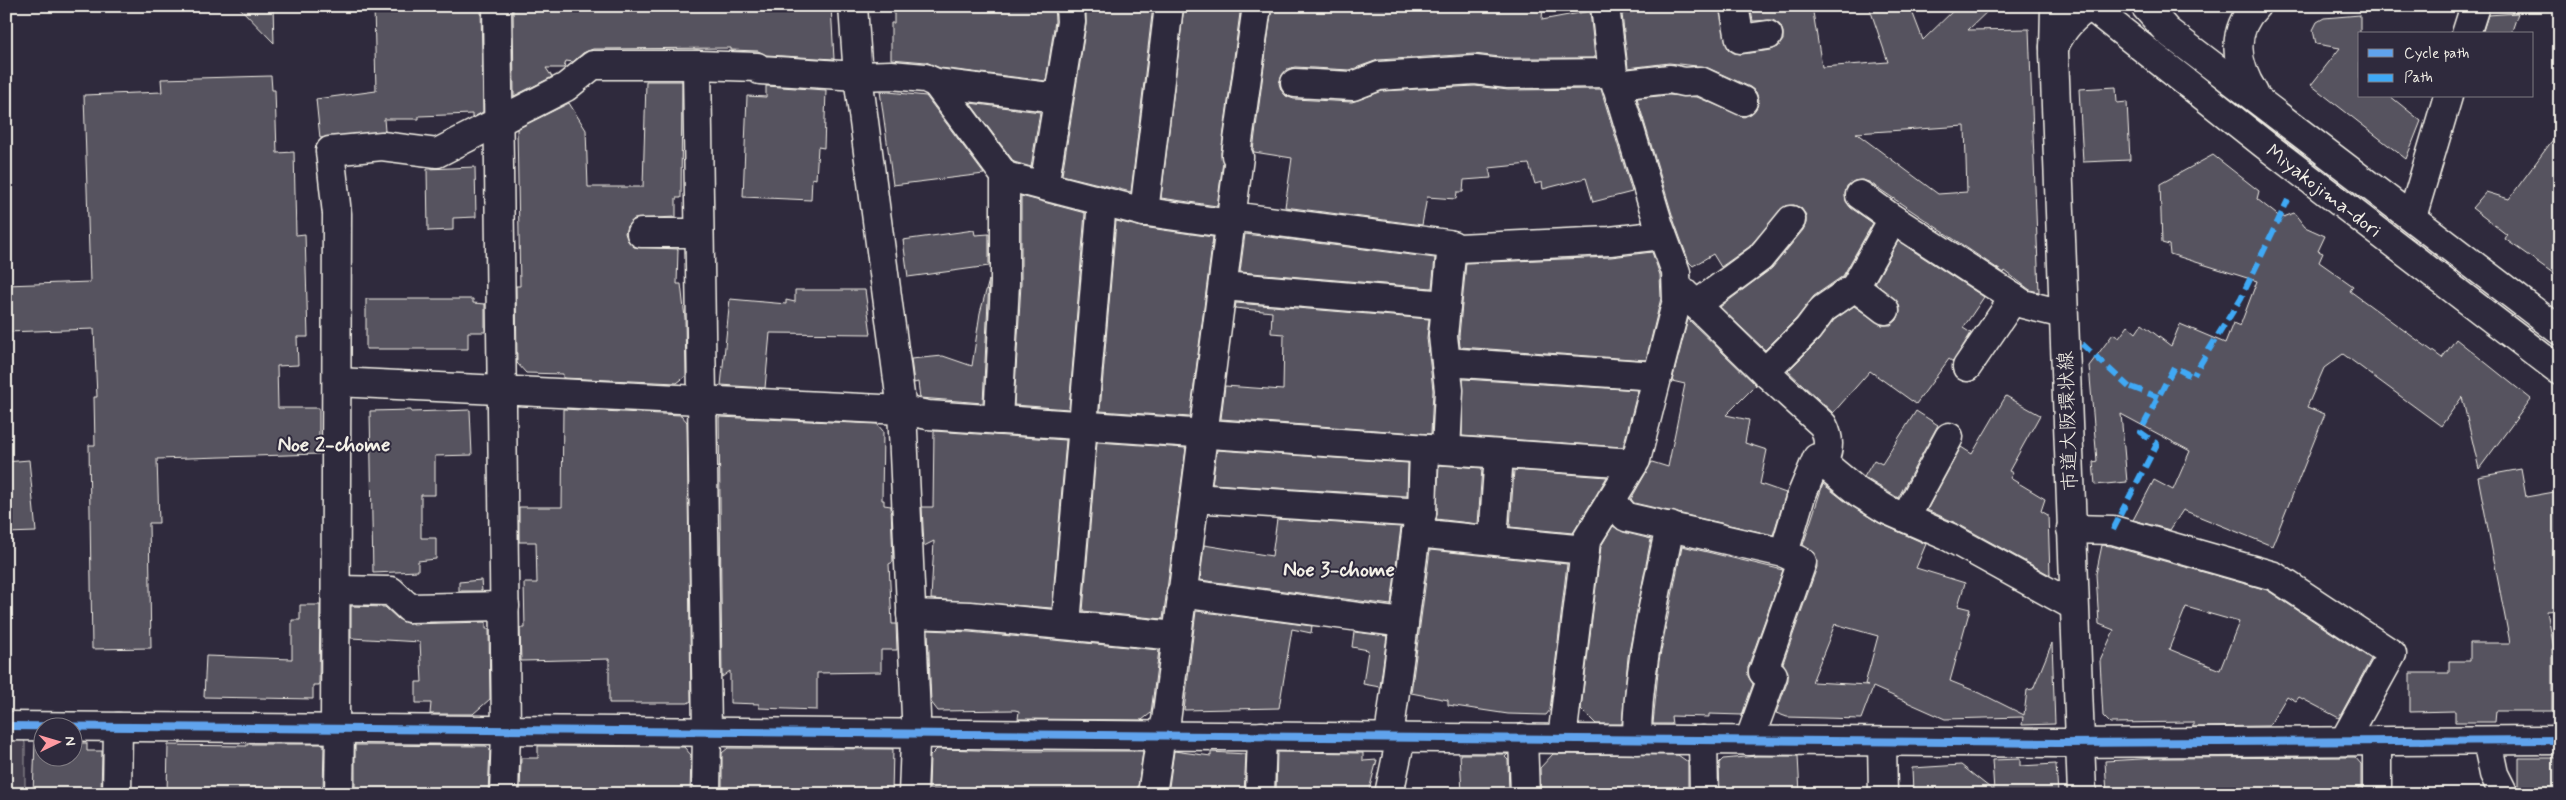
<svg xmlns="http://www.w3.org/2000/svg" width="2566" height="800" font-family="Mynerve,'Klee One',sans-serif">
	<rect width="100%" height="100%" fill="#2f2a3d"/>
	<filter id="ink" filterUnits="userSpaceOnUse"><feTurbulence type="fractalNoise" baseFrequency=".02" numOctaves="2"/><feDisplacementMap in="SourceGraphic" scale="10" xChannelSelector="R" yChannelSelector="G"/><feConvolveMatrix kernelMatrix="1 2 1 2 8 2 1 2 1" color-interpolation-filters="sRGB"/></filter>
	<g filter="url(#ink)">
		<!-- green -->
		<path fill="#454050" stroke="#9c989c" d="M6,740H24L25,743V794H6Z"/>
		<!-- building -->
		<path fill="#56525f" stroke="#f4f1e8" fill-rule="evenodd" d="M238,6H273L274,43Z
			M374,6H481L483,112L472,118V114L419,116V119H384L385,131L320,138L316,99L376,91Z
			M513,6H831L834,59L766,55L758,51L731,50V48L593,49L583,53L573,62L566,61L564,68H546L552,77L514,96Z
			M894,6H1054L1055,21L1046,81L940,68L926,62L891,59V23H894Z
			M1086,6H1153L1131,192L1062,175L1086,25Z
			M1184,6H1241L1221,153L1223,162L1217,206L1161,198Z
			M1272,6H1543L1542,20L1590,11L1595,58H1509L1474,54L1378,60L1350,70L1295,67L1287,69L1282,75L1279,83L1281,90L1286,96L1294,99L1352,102L1382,91L1475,86L1508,90L1601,89L1632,192L1593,202L1586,178L1543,189L1542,182L1535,184L1529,164L1489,168L1491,178L1464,180L1463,192H1457L1456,199L1427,197L1422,225L1285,207L1292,158L1254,152L1253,150Z
			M1676,6H1719L1728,49L1734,53L1742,54L1771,50L1778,47L1783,40V32L1780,25L1773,20L1753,21L1750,6H1812L1822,67L1888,62L1869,6H1910L1923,40L1958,6H1993L1968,30L2029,29L2039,292L2030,290L2005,271L2004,273L1869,182L1862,180L1854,181L1847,186L1845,193L1846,201L1851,208L1873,223L1843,276L1814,296L1796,319L1765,350L1720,307L1772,268L1803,230L1806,223V215L1801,208L1794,205L1785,206L1749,247L1721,267L1713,254L1693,266L1689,262L1674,221L1637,98L1669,95L1697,97L1744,117L1752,113L1757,107L1759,100L1756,92L1750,87L1706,67L1669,63L1628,68L1622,14ZM1965,126L1967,192L1938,194L1856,133Z
			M2518,13L2511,34H2482L2488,15Z
			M2360,15V96H2390L2421,121L2406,159L2311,85L2340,48L2316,44L2313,30L2317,22L2324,18Z
			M271,76L272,90H275L277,153L294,152L296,235L305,234L308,337H297L298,365L277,366L278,408H319V454L157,459L159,523H149L151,648L92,649L89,445H95L94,397H97L94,329L6,332V285L90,282L84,95L162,92L161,79Z
			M646,81H682L681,198H676V217L634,219L627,226L625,233L628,241L634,247L678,249L677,284H681L685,318L686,376L677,383L563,378V374L526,373L517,363L516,286H520L517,129L569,103L586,130L588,187H643Z
			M766,86L826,90L824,148L818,147L816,179L812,178L811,200L743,197L747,96L766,97Z
			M2116,87L2117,103L2127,102L2130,160L2083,162L2079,89Z
			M880,91L926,96L984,174L893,185Z
			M970,103L1040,112L1031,167L1014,162Z
			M2560,130V278L2505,239L2507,235L2472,208L2486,192L2509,199Z
			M2213,155L2259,191L2257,199L2281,218L2294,213L2305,227L2325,236L2318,251L2323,253L2319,262L2353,286L2350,291L2442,358L2456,339L2531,399L2479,469L2462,397L2441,426L2343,354L2324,368L2307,407L2325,414L2272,546L2183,510L2170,530L2133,520L2154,480L2173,490L2190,451L2121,414L2127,482L2095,485L2093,462L2097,461L2089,366L2113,334L2119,338L2128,326L2136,333L2142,324L2171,346L2180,324L2225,343L2233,323L2240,326L2257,281L2170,254L2169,245L2162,243L2160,184Z
			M475,167L476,217L453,218V230L428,231L427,169Z
			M1021,196L1085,213L1069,409L1014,405L1021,284Z
			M1116,221L1142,227L1213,237L1190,417L1100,411Z
			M974,230L975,235L989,234V266L908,277L903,240Z
			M1245,234L1435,258L1432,288L1240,272Z
			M1898,241L1984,297L1963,328L1971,333L1953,362L1949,359L1916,404L1870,371L1833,413L1788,371L1819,340L1834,320L1854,306L1882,325H1891L1897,320L1900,312L1899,304L1875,283Z
			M1652,252L1660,275L1661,298L1646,360L1460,347L1459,336L1466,263L1611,257Z
			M989,280L983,403L920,398L918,382L914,383L911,359L943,356L972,366L980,313Z
			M795,290H865L871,334L770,333L765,388L721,385L730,299L786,304V300L795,302Z
			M366,299H473V303L485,304V332H468V349H366Z
			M1236,303L1429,319L1427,338L1433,390L1431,434L1221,419L1225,386L1283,390L1284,334L1271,333L1272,312L1235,308Z
			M1688,319L1756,385L1726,415L1749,420L1745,443L1767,450L1760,484L1786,493L1773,535L1634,503L1631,499L1652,462L1668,467L1685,384L1672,381Z
			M1463,379L1638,390L1623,447L1462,436Z
			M2006,396L2040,415L2009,471L2013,473L2010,478L2045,499L2041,511L2048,515L2050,575L1956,523L1927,510L1961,447L1972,454Z
			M563,409L681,415L687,422L691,701L688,703H609V659L521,661L520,628H525L524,583H537L536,542H519V507H562Z
			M411,410V412L470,410L472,455L435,456V495H421V538H436V559L418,561V571L373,573L370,411Z
			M1916,411L1938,425L1898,498L1864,477L1874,460L1882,464Z
			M719,417L877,424L883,431L882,500H884V505L891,506L893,562L889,564L892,624H896L897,650H881V672L817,673V710L759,708V704L730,703V671L722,677Z
			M934,431L1066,440L1052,608L931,599L934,541L924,546L922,507H933Z
			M1097,442L1186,448L1163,619L1083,611Z
			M1217,450L1408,463L1407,496L1212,484Z
			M29,460L36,532L6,533V462Z
			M1439,465L1482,468L1478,524L1436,519Z
			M2521,469L2526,497L2560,491V610L2547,611L2554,648L2552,649V711H2496L2495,722H2455V711L2410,712V673H2449V661H2470V643H2510L2478,477Z
			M1514,470L1607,477L1573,533L1510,527Z
			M1823,484L1850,505L1879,523L1926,544L1916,568L1965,583L1958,606L1970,609L1950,681L1980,693L2024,715L2027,690L2033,689L2052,643L2055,724L2022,725L2023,717L1945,719L1873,687L1861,719L1787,717L1776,713L1788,680V672L1783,663L1817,567L1815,553L1803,545ZM1835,624L1878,636L1865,684L1868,685L1812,682Z
			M1277,519L1401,527L1391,605L1200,580L1204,545L1272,556Z
			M1613,526L1623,532L1651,539L1628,657L1622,724H1596L1581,709L1601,546Z
			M2102,545L2111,546L2267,590L2371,659L2339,718L2299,697L2296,701L2287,696L2269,726L2193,727V722L2110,723L2103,716L2100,661L2114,630L2099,624L2096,574ZM2186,607L2239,622L2220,670L2169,649Z
			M1682,546L1783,570L1748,667V676L1753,684L1742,715L1709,714V717L1671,716L1672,724H1653L1659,661Z
			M1430,550L1567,564L1550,710L1546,715L1508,714L1448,705V700L1411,693Z
			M481,580L482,591H459V582Z
			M300,605H320L319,685H313V699L204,697L206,656L292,659V620H300Z
			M351,606L385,607L398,619L409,624L486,622V629H489L490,699L473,714H430L431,703H416V682H422L420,642L351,638Z
			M1196,611L1312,626L1311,633L1292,629L1279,708L1184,710Z
			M928,630L969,632L1159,650L1151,713L1142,720L1018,719L1019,711L1015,710L938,711L931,702Z
			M1354,632L1387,636L1380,687L1363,684L1368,650L1352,647Z
			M35,742H42V758H72V743H87V751H102L101,794H33Z
			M247,744H324L323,794H167L168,745L247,746Z
			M355,745L486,746L490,749L488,794H355Z
			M538,746L684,747L691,755L690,794H520L521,758H538Z
			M728,748L893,749L892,794L806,792V794H722V753Z
			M937,749L1016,751H1143L1137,794H1015L929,789L930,756Z
			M1174,751L1211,756V752L1246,754L1244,794H1168Z
			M1277,752L1363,753V761L1377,760L1368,794H1276Z
			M1460,754H1508L1505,757L1508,760L1509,794H1462Z
			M1553,754L1678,755L1688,762V794H1541L1540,768Z
			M1757,756H1798L1800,794H1720L1719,763L1723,759Z
			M2355,757L2361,764V788H2358V794H2107L2105,761L2158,758Z
			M2519,758H2557V794H2519Z
			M2020,759V766L2056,764L2058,794H1913L1912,768L1961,765L1994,791L1992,760Z"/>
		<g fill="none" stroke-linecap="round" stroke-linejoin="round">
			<defs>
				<g id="minor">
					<path d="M497,6L506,730L504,794"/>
					<path d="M853,6L858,76L902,410L916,716L913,794"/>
					<path d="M1734,6L1740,39L1768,35"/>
					<path id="s1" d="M2090,6L2264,144L2560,371"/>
					<path d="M2145,6L2167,31L2560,331"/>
					<path d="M2466,34L2475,6"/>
					<path d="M2054,47C2062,29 2073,16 2091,6"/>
					<path d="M697,65L707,731L706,794"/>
					<path d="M936,83L1005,176V283L998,420"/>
					<path d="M1295,83L1353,86L1379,76L1475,70L1508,74L1613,73"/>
					<path d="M1616,85L1670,79L1684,82L1700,81L1743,101"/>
					<path d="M2254,93C2236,65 2230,32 2256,6"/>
					<path d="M1005,176L1140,211L1231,224"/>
					<path d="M1044,186L1071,22L1070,6"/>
					<path d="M1860,195L1893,219L2023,304L2063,314"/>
					<path d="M1144,212L1169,6"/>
					<path d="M1231,216L1448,244L1458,248L1610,241L1662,235"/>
					<path d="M2412,217L2448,96"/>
					<path d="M641,233H698"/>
					<path d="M1223,286L1446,305"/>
					<path d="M1677,286L1765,372L1823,425C1830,439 1829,448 1824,461"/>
					<path d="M1855,287L1885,310"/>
					<path d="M1696,305L1760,258L1791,220"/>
					<path d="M1446,362L1657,376"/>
					<path d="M1967,367L2014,298"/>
					<path d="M1765,372L1808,329L1823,309L1855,287L1893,219"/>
					<path d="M337,382L902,410L928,415L1634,463"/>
					<path d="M1446,450L1449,390L1443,336L1452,245"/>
					<path d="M1196,496L1209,499L1422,513"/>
					<path d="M1611,500L1626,517L1784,553L1802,562L1763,672L1773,675L1749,741"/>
					<path d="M1906,517L1949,437"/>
					<path d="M2071,529L2113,530L2274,576L2392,654L2344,741"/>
					<path d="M1416,533L1585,550"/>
					<path d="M1493,540L1499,454"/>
					<path d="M1784,553L1800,499L1817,458L1858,492L1887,510L1949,537L2074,606"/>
					<path d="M336,590L391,591L409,608L505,606"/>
					<path d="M1181,593L1404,623"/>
					<path d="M911,614L970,616L1176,636"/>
					<path d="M1066,624L1102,202"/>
					<path d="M6,726L2059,743L2560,740"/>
					<path d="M335,728L337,214L330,151L382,146L437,153L566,87L593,65H697L757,67L760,70L858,76L891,75L925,78L936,83L1058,98"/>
					<path d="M1389,737L1416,533L1422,513L1424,449"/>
					<path d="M1523,738L1525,794"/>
					<path d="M1562,739L1586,541L1636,460L1677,300L1676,272L1659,226L1613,73L1605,6"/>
					<path d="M1637,740C1637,668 1656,596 1670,526"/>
					<path d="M1703,740L1704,794"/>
					<path d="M2487,741L2494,774L2504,794"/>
					<path d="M1882,742L1883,794"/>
					<path d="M117,794L118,727"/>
					<path d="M339,794L340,728"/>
					<path d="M1152,794L1161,735L1166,721L1239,157L1236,155L1257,6"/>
					<path d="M1260,794L1262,736"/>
					<path d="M1389,794L1401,737"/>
					<path d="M2377,794V741"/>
				</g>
				<path id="major" d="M2055,6L2054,53L2082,794"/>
			</defs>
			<!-- minor casing -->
			<use href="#minor" stroke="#f4f1e8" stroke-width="31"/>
			<!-- major casing -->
			<use href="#major" stroke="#f4f1e8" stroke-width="31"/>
			<!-- minor -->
			<use href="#minor" stroke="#2f2a3d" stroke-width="28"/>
			<!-- major -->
			<use href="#major" stroke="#2f2a3d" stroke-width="28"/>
			<!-- quiet -->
			<path stroke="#3fa9f5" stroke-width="6" stroke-dasharray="12 6" stroke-linecap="butt" d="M2082,344L2129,387
				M2199,366L2241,298L2288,200
				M2131,387L2158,397
				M2120,515L2157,444L2140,432L2174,367L2193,377L2196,371
				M2113,530L2119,518"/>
			<defs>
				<path id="cycleway" d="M6,726L2059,743L2560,740"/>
			</defs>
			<!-- cycleway casing -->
			<use href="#cycleway" stroke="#2f2a3d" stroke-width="11"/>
			<!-- cycleway -->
			<use href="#cycleway" stroke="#60a3ed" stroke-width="8"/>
		</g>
	</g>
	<g text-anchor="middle" stroke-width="4" stroke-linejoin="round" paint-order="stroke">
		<!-- street labels -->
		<g font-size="20" fill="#f4f1e8" stroke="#2f2a3d">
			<text dy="7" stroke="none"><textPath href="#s1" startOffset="298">Miyakojima-dori</textPath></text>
			<text transform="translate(2067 421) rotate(-92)" y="7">市道大阪環状線</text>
		</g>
		<!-- neighbourhood labels -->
		<g font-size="21" font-weight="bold" fill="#f4f1e8" stroke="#2f2a3d">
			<text x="334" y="451">Noe 2-chome</text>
			<text x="1339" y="576">Noe 3-chome</text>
		</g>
	</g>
	<!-- margin -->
	<rect width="2566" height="800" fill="none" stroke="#2f2a3d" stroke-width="25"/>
	<rect x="12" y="12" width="2541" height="775" fill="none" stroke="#f4f1e8" stroke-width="2" filter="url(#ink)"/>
	<!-- legend -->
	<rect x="2358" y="32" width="175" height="65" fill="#2f2a3d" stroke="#7e7a81"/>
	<rect x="2368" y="49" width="25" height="8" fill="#60a3ed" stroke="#7e7a81"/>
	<text x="2404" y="58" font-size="15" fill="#f4f1e8">Cycle path</text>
	<rect x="2368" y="74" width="25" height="8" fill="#3fa9f5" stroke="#7e7a81"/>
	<text x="2404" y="82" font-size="15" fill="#f4f1e8">Path</text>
	<!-- north arrow -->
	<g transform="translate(58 742) rotate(85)"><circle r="24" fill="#2f2a3d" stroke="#7e7a81"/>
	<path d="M0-4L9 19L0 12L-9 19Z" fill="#ff9aa2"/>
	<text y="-8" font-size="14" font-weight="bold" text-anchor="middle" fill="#f4f1e8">N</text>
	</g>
</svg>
